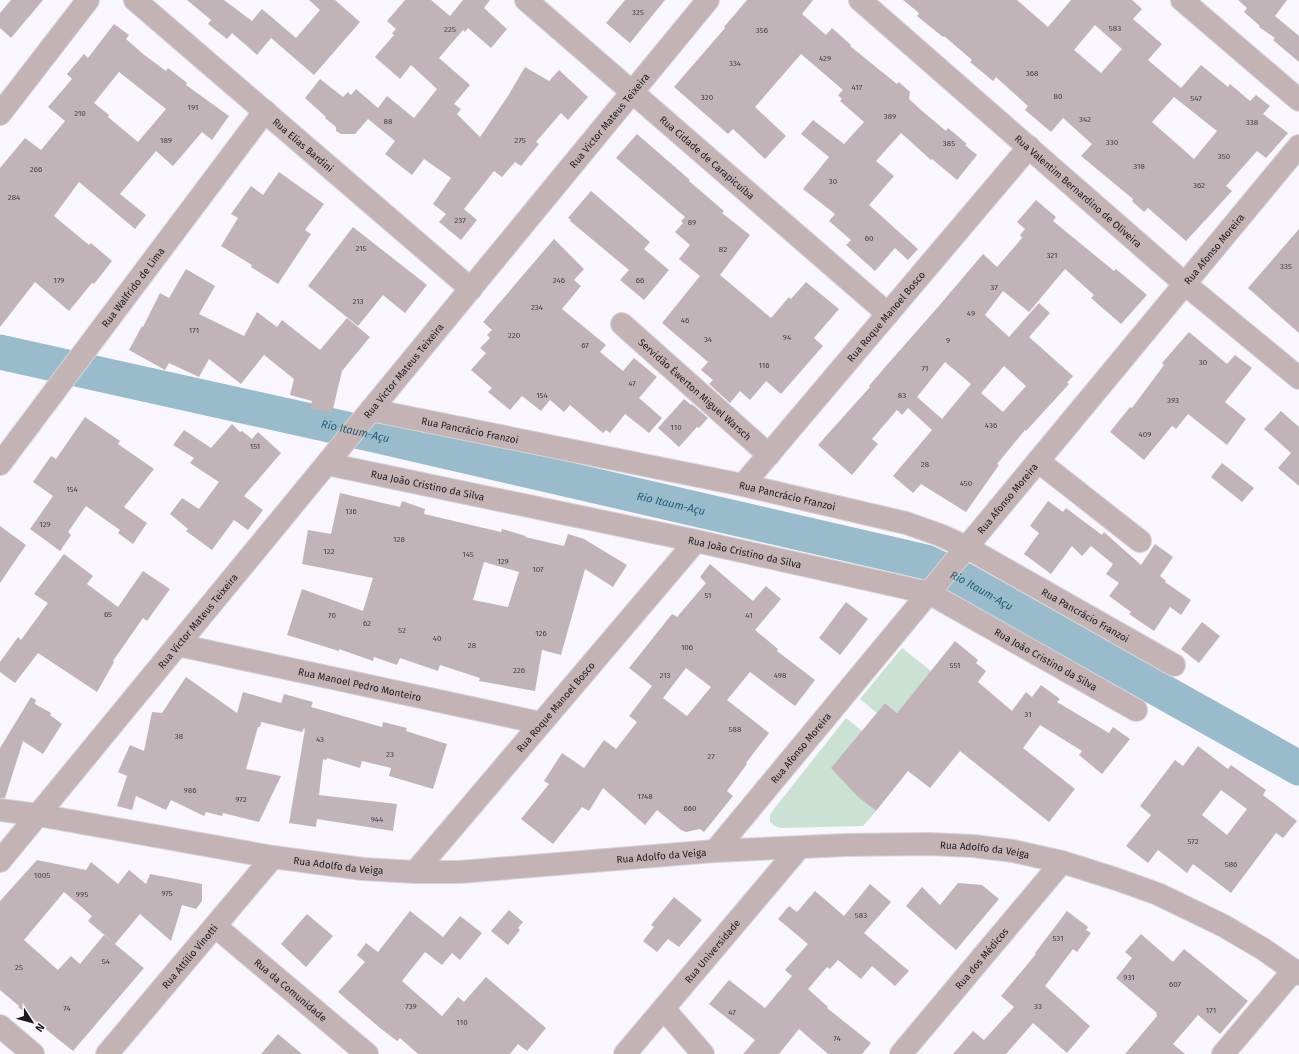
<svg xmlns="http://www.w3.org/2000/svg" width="1299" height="1054" font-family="'Fira Sans',sans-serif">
	<rect width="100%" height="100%" fill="#f9f6fe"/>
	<!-- green -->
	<path fill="#cae1d3" d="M902,648L931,671L897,713L885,703L877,713L860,699Z
		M846,718L862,731L858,797L876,811L863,826L781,828L775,826L770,822V815L774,809Z"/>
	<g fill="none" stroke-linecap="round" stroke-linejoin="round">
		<!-- river -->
		<path stroke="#99bbcb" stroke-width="35" id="s1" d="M0,352L374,435L926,562L962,579L1299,768"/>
	</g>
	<!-- building -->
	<path fill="#c1b4b9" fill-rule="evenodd" d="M11,0H43L11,38L0,28V13Z
		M187,0H224L252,21L262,9L296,38L320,10L309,0H335L360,22L314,75L271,38L257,55L232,33L227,39L208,24L211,20Z
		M405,0H431L450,16L463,0H490L484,8L507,29L491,48L468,28L465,32L463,30L439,58L470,85L454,104L461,109L457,114L480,137L508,96L525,67L549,81L559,70L588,97L568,120L561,113L536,142L539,144L521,166L515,162L502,177L494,171L464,209L477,220L461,240L439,222L446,214L433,204L451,178L424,159L412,175L385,154L395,141L368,119L355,134H341L336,131V127L325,118L326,117L305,98L320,79L343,97L348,92L351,95L356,89L378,108L387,96L414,118L437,89L411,65L400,79L375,57L394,35L392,33L396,29L387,21Z
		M625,0H665L630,43L606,23Z
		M747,0H813L802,14L826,35L832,28L851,45L850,46L897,84L899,82L910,92L909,99L921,110L946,131L948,128L967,144L965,145L977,155L957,180L932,159L931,160L901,133L876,161L894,176L869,205L918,249L908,260L895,248L875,271L846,245L851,240L829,221L835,214L803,189L829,157L801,134L813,120L844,144L864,122L840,101L842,99L838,95L843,90L801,54L755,107L786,136L765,159L733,129L728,134L674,87L725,28L724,27Z
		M903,0H1017L1048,27L1071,0H1132L1142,9L1133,19L1162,44L1148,60L1181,88L1201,65L1228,87L1230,84L1250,101L1256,95L1270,106L1263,114L1288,133L1266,158L1257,151L1226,186L1232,191L1186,241L1148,208L1144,212L1132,201L1133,199L1081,156L1092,144L1063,118L1051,132L1025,110L1028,106L996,77L993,81L970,62L972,60L944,36L943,37L917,16L919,13ZM1095,25L1122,49L1101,73L1074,50ZM1174,97L1217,131L1194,159L1152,122Z
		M1238,0H1287L1275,16L1299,36V62L1273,40L1275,38L1259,27L1260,26L1244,12L1247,8Z
		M114,24L129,35L126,39L143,54L166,71L168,68L187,83L186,85L229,116L212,140L202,132L173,166L156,151L120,194L146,215L135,229L79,182L54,216L89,245L91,243L112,261L94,284L92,283L69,311L35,282L0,327V168L25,138L41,150L65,121L48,107L72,79L67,74L84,54L88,58ZM119,72L166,109L138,142L108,117L109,115L94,103Z
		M637,134L690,180L689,181L724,211L722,213L750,235L720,275L771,318L789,297L791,299L806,282L839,309L814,338L823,346L781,394L766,381L750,400L740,391L730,403L709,384L713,380L701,370L708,362L662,323L700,276L679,259L690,245L675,232L683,223L681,221L685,217L616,158Z
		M279,172L324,204L305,230L311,234L278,284L251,267L252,265L221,246L238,218L231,214L251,186L263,195Z
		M591,191L650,242L644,249L669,270L644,300L620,280L629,270L570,221L571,220L568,218Z
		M1036,200L1056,217L1053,221L1114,271L1116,269L1147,295L1121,324L1091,298L1094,295L1065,269L1029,312L1003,291L985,315L1009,337L1039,303L1050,313L1029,337L1073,376L1067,383L1069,384L1026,431L1025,430L997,464L999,465L966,512L921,484L913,493L893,476L932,430L908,408L902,415L897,410L872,439L878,444L852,475L818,445L870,387L869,386L886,366L938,307L983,254L997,267L1022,238L1020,235L1025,229L1017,222ZM945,362L971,384L942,419L917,397ZM1004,366L1026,386L1003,412L981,393Z
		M353,227L427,285L405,313L383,295L358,326L308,286Z
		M1299,229V333L1248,288Z
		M554,239L584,269L574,280L581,286L562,309L606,345L600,352L623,371L634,358L657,377L639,398L662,418L649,433L625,414L610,433L606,430L603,433L570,405L564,412L550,400L541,411L522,396L510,410L488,392L492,388L471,370L486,353L480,348L490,338L487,335L492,330L483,322Z
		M186,269L215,286L199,314L244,336L257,312L277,327L282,320L320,350L347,318L370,337L342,371L332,413L310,408L312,401L290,395L294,379L264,355L241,384L209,359L199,377L169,363L165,370L129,350L142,326L143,327L160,293L169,298Z
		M1189,332L1227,364L1235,355L1252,368L1225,402L1246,419L1227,445L1188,414L1176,429L1172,426L1144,460L1110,432L1130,407L1132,408L1164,365L1162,363Z
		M684,399L691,405L692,404L708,418L699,428L697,427L679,447L658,428Z
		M1281,411L1299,427V486L1278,468L1291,453L1264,429Z
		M85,417L120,441L118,444L154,469L124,507L147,523L133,544L118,533L120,530L86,506L68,532L71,535L60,551L30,529L53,496L33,482L51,456L56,459Z
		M232,424L240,432L242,431L252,439L258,432L281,453L244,496L263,510L248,530L234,520L212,550L186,531L188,529L170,514L182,498L199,509L219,482L190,463L194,458L173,445L184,430L211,448Z
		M1222,463L1254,488L1242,502L1211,477Z
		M340,493L400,507L402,501L425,509L424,514L501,532L502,529L526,536L525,537L564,546L568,534L584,539L627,565L613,587L585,569L561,655L542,650L535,691L479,681L480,678L440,665L438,671L400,658L397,665L374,657L373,661L339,649V651L287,635L302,589L363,611L373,578L302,564L308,530L331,534ZM484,562L519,572L508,607L473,600Z
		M1048,501L1063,512L1066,508L1102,535L1104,532L1141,565L1155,544L1173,557L1160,576L1166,581L1165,582L1191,600L1181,615L1170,607L1154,631L1129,614L1131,612L1109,596L1119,583L1106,574L1113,564L1091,546L1082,556L1072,546L1051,574L1024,554L1039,533L1030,526Z
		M0,526L26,545L0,583Z
		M64,554L93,576L87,584L118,607L143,571L170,589L147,621L143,618L113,661L114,662L97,692L38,653L15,683L0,672V662L18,637L21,640L48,603L34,594Z
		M710,564L753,601L766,586L781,599L755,630L778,649L777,651L815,680L795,706L750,672L727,700L769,733L746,763L747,764L727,791L733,796L704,832L700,829L686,832L681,830L657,810L645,825L603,788L589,811L582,807L553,844L521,819L549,784L544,781L562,753L584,768L604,740L616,749L637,722L629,716L652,686L629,668L672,614L677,617L706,583L700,577ZM686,668L711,687L687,716L663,698Z
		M846,602L868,619L840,655L819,638Z
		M1202,622L1220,636L1199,663L1181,649Z
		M955,641L978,660L976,663L986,671L978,682L1012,711L1026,692L1032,697L1041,685L1060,699L1057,702L1109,733L1113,727L1130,739L1102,774L1079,755L1082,751L1040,725L1023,748L1075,789L1049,822L960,751L930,788L908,771L876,811L858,797L831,768L885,703L897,713Z
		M186,677L237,713L243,692L281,703L284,694L313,702L311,707L382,727L383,722L407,728L406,731L447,744L433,789L389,776L391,768L362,761L360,768L327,758L326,760L323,759L319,795L397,804L393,831L317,819L316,827L289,823L305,729L304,728L302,732L261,722L260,727H258L246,769L281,776L259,822L223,813L222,816L206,812L204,816L171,800L166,810L136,796L132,810L117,806L127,776L118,772L130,745L144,751L152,712L162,713Z
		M31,697L36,700L35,704L51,713L50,715L62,724L43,754L23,741L5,798H0V748Z
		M1198,746L1228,769L1231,765L1266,790L1263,795L1297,821L1283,838L1276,833L1231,893L1193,864L1187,873L1158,850L1148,863L1126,846L1151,815L1140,806L1175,760L1183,766ZM1221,790L1247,809L1227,835L1202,815Z
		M37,860L86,870L91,862L118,884L129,870L146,884L150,874L202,884V901L196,909L182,905L171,941L140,914L115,944L88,921L92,916L64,892L24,940L58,970L71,956L80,964L104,935L144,968L73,1051L18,1007L19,1006L0,990V901Z
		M958,883L982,885L999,899L956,950L906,906L922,887L940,905Z
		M870,884L891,902L864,933L909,971L895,986L872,966L861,979L838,960L830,969L827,967L808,989L828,1007L827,1008L871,1043L862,1054H828L799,1029L779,1054H743L755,1040L709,1004L729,980L765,1008L792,976L785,970L808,944L778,919L789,906L797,912L815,891L844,916Z
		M674,897L702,920L679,947L668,939L657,952L643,941L654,927L651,925Z
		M509,910L523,922L518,928L520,930L508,945L491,931Z
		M410,911L443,937L460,916L482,933L460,960L452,953L442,965L425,952L402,981L442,1016L458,997L464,1002L486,977L546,1028L527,1051L518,1044L510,1054H418L400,1038L397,1041L380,1028L338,992L365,962L357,955L366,943L378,952Z
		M1067,911L1088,927L1086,930L1091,933L1077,952L1073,949L1045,986L1090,1026L1067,1053L1033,1023L1006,1054H953L973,1031L984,1040L1014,1007L1001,996L1036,954L1035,953Z
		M307,914L333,936L306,967L281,944Z
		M1141,934L1173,962L1184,949L1248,1001L1220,1034L1198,1015L1173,1044L1185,1054H1125L1157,1016L1156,1014L1157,1013L1116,978L1132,958L1125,952Z
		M278,1034L302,1054H261Z"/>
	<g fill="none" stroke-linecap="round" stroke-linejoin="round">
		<defs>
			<g id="minor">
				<path id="s2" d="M135,0L471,289"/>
				<path id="s3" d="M526,0L888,314"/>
				<path id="s4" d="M860,0L1185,284L1299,378"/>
				<path d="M1182,0L1299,100"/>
				<path d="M0,114L88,0"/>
				<path id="s5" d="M622,324L769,455"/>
				<path id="s6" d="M371,410L743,485L906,523L940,535L966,547L1174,665"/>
				<path d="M1038,461L1140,541"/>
				<path id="s7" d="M0,464L265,111"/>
				<path id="s8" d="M327,464L696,541L929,593L1136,710"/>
				<path id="s9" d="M743,485L1029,147"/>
				<path id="s10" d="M178,645L541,723"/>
				<path id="s11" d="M0,810L38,815L273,857L363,869L415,872H460L715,851L846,845L928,844L973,846L1013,851L1062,862L1116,879L1158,894L1224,926L1263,949L1299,974"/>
				<path id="s12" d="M715,851L1299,146"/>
				<path id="s13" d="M0,861L708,0"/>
				<path id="s14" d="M415,872L696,541"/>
				<path id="s15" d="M215,926L367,1054"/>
				<path d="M664,1009L703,1054"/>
				<path d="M0,1026L33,1054"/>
				<path id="s16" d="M107,1054L273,857"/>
				<path id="s17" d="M625,1054L799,848"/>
				<path id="s18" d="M901,1054L1062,862"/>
				<path d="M1223,1054L1294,970"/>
			</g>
		</defs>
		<!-- minor casing -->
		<use href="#minor" stroke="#d6d3da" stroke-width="24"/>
		<!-- minor -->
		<use href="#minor" stroke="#c4b3b5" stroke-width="22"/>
	</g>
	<g text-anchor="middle" stroke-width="3" stroke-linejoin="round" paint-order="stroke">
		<!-- number labels -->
		<g font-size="8" fill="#454046">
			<text x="638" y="15">325</text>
			<text x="1115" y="31">583</text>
			<text x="450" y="32">225</text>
			<text x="762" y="33">356</text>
			<text x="825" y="61">429</text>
			<text x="735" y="66">334</text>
			<text x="1032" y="76">368</text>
			<text x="857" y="90">417</text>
			<text x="1058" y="99">80</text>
			<text x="707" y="100">320</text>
			<text x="1196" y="101">547</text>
			<text x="193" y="110">191</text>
			<text x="80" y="116">210</text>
			<text x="890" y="119">389</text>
			<text x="1085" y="122">342</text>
			<text x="388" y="124">88</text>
			<text x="1252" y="125">338</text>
			<text x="166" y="143">189</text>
			<text x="520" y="143">275</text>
			<text x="1112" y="145">330</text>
			<text x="949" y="146">385</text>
			<text x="1224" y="159">350</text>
			<text x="1139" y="169">318</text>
			<text x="36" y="172">266</text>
			<text x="833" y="184">30</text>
			<text x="1199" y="188">362</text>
			<text x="14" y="200">284</text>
			<text x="460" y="223">237</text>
			<text x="692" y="225">89</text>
			<text x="869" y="241">60</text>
			<text x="361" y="251">215</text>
			<text x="723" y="252">82</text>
			<text x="1052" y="258">321</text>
			<text x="1286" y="269">335</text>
			<text x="59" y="283">179</text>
			<text x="559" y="283">246</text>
			<text x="640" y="283">66</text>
			<text x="994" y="290">37</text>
			<text x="358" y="304">213</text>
			<text x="537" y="310">234</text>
			<text x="971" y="316">49</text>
			<text x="685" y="323">46</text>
			<text x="194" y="333">171</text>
			<text x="514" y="338">220</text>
			<text x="787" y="340">94</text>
			<text x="708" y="342">34</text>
			<text x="948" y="343">9</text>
			<text x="585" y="348">67</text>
			<text x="1203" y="365">30</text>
			<text x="764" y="368">116</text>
			<text x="925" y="371">71</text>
			<text x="632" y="386">47</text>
			<text x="542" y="398">154</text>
			<text x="902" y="398">83</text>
			<text x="1173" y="403">393</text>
			<text x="991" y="428">436</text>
			<text x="676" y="430">110</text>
			<text x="1145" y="437">409</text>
			<text x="255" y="449">151</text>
			<text x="925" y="467">28</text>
			<text x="966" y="486">450</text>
			<text x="72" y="492">154</text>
			<text x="351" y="514">136</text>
			<text x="45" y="527">129</text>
			<text x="399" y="542">128</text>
			<text x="329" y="554">122</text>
			<text x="468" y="557">145</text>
			<text x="503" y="564">129</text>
			<text x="538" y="572">107</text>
			<text x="708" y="598">51</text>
			<text x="108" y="617">65</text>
			<text x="332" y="618">70</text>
			<text x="749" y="618">41</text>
			<text x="367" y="626">62</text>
			<text x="402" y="633">52</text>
			<text x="541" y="636">126</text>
			<text x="437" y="641">40</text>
			<text x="472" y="648">28</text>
			<text x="687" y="650">106</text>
			<text x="955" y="668">551</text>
			<text x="519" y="673">226</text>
			<text x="665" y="678">213</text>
			<text x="780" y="678">498</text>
			<text x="1028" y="717">31</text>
			<text x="735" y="732">588</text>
			<text x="179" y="739">38</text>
			<text x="320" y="742">43</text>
			<text x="390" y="757">23</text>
			<text x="711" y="759">27</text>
			<text x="190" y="793">986</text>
			<text x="645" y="799">1748</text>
			<text x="241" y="802">972</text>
			<text x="690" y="811">660</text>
			<text x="377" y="822">944</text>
			<text x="1193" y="844">572</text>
			<text x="1231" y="867">586</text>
			<text x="42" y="878">1005</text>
			<text x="167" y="896">975</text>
			<text x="82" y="897">995</text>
			<text x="861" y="918">583</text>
			<text x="1058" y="941">531</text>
			<text x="106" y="964">54</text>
			<text x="19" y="970">25</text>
			<text x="1129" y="980">931</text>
			<text x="1175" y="987">607</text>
			<text x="411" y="1009">739</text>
			<text x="1038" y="1009">33</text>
			<text x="67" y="1011">74</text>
			<text x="1211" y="1013">171</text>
			<text x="732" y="1015">47</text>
			<text x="462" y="1025">110</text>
			<text x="837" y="1041">74</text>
		</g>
		<!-- street labels -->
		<g font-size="10" fill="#1c1a1f" stroke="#f9f6fe">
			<text dy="4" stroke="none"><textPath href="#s13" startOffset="959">Rua Victor Mateus Teixeira</textPath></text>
			<text dy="4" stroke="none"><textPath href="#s2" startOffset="222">Rua Elias Bardini</textPath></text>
			<text dy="4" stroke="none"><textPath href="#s3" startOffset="240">Rua Cidade de Carapicuíba</textPath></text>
			<text dy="4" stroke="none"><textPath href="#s4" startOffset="290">Rua Valentim Bernardino de Oliveira</textPath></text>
			<text dy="4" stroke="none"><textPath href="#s12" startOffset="782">Rua Afonso Moreira</textPath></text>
			<text dy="4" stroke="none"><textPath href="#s7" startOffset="221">Rua Walfrido de Lima</textPath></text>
			<text dy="4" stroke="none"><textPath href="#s9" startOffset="221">Rua Roque Manoel Bosco</textPath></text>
			<text dy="4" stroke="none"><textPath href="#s13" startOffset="635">Rua Victor Mateus Teixeira</textPath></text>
			<text dy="4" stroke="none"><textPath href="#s5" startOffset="98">Servidão Éwerton Miguel Warsch</textPath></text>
			<text dy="4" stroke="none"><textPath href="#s6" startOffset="101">Rua Pancrácio Franzoi</textPath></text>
			<text dy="4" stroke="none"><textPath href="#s8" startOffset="103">Rua João Cristino da Silva</textPath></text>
			<text dy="4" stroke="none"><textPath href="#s6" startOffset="425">Rua Pancrácio Franzoi</textPath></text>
			<text dy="4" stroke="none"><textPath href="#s12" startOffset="458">Rua Afonso Moreira</textPath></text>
			<text dy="4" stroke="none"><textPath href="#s8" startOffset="427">Rua João Cristino da Silva</textPath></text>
			<text dy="4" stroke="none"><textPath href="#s6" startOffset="749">Rua Pancrácio Franzoi</textPath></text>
			<text dy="4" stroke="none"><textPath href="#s13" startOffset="311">Rua Victor Mateus Teixeira</textPath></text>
			<text dy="4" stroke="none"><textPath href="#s8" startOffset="750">Rua João Cristino da Silva</textPath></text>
			<text dy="4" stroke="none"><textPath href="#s10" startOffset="186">Rua Manoel Pedro Monteiro</textPath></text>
			<text dy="4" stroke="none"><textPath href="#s14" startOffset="217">Rua Roque Manoel Bosco</textPath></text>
			<text dy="4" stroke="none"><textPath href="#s12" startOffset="134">Rua Afonso Moreira</textPath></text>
			<text dy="4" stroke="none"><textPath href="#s11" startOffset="991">Rua Adolfo da Veiga</textPath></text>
			<text dy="4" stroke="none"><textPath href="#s11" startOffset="667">Rua Adolfo da Veiga</textPath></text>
			<text dy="4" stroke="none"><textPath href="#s11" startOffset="343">Rua Adolfo da Veiga</textPath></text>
			<text dy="4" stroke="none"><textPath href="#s17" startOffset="135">Rua Universidade</textPath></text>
			<text dy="4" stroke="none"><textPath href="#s16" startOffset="128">Rua Attílio Vinotti</textPath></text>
			<text dy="4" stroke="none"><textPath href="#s18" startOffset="125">Rua dos Médicos</textPath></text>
			<text dy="4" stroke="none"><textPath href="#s15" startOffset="99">Rua da Comunidade</textPath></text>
		</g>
		<!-- water labels -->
		<g font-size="11" font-style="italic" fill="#1f5c75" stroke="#f9f6fe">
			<text dy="4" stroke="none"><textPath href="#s1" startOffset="364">Rio Itaum-Açu</textPath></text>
			<text dy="4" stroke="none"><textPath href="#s1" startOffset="688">Rio Itaum-Açu</textPath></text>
			<text dy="4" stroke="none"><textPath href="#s1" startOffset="1012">Rio Itaum-Açu</textPath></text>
		</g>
	</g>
	<!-- north arrow -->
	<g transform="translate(32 1022) rotate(126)" stroke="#f9f6fe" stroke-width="3" paint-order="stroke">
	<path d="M0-3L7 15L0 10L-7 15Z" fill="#1c1a1f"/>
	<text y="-6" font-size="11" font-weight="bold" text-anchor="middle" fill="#1c1a1f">N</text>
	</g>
</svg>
